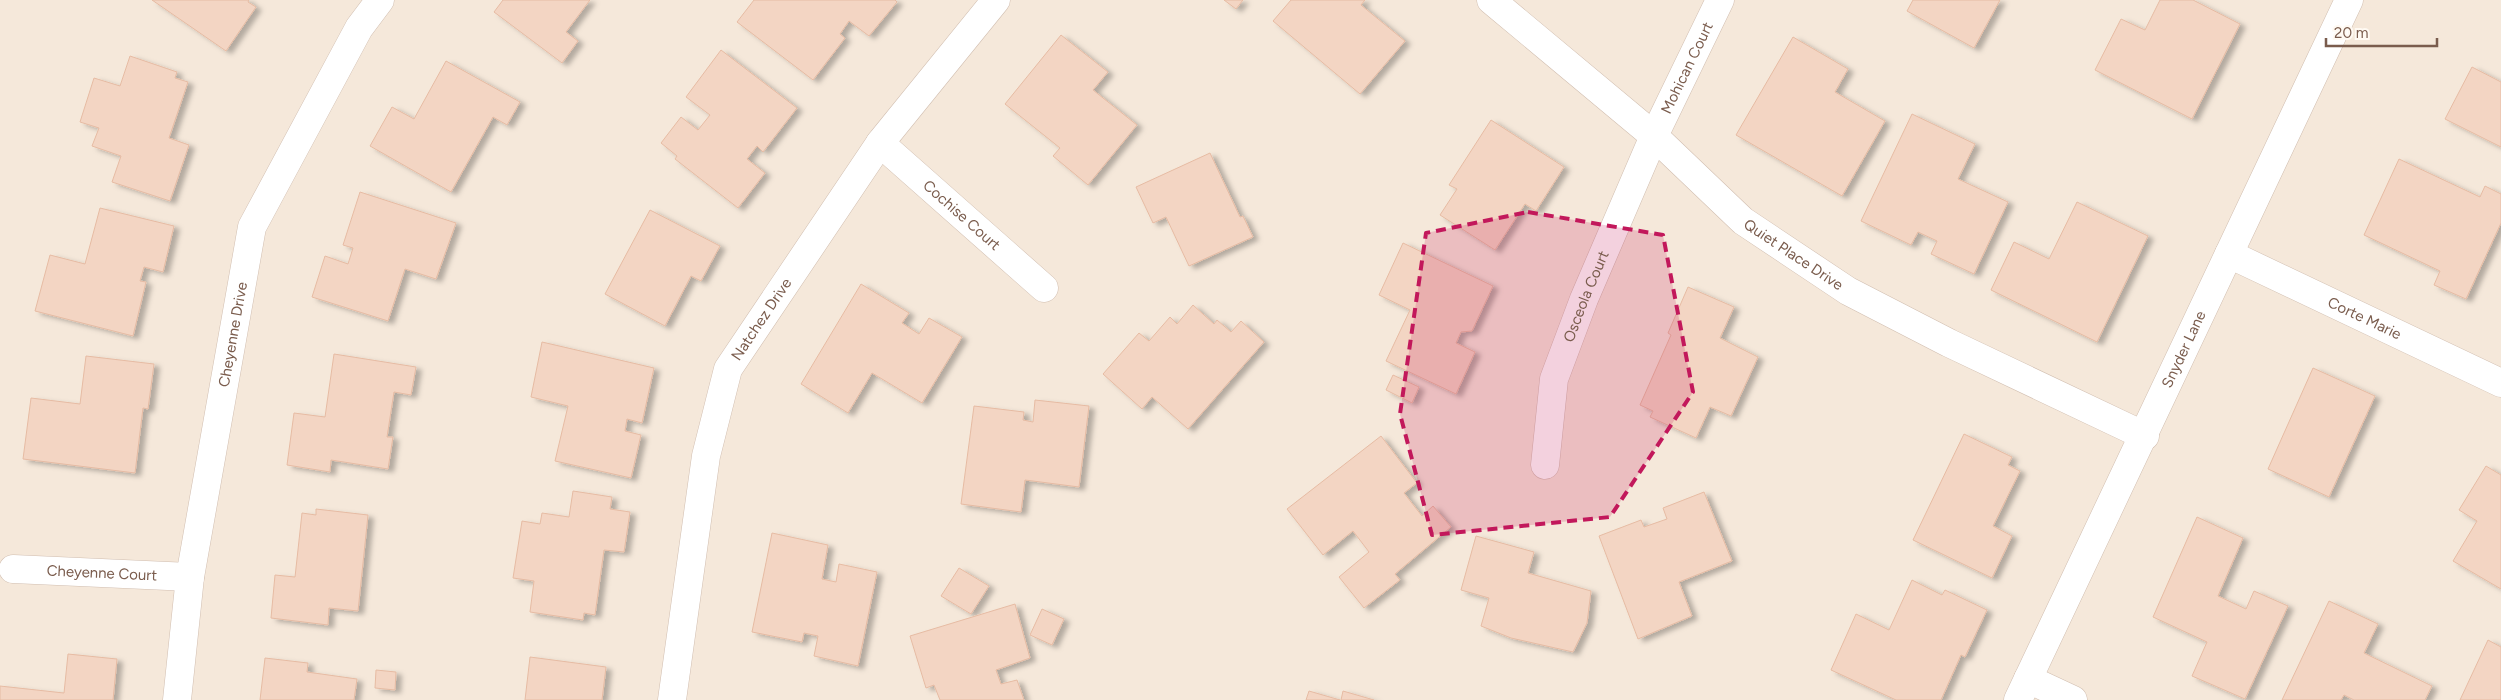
<svg xmlns="http://www.w3.org/2000/svg" width="2501" height="700" font-family="Figtree,sans-serif">
	<defs>
		<filter id="shadow"><feDropShadow dx="5.5" dy="3" stdDeviation="2.5" flood-color="#0004"/></filter>
	</defs>
	<rect width="100%" height="100%" fill="#fdf6ec"/>
	<!-- residential -->
	<path fill="#f5e8da" d="M0,0H2501V700H0Z"/>
	<!-- building -->
	<path fill="#f3d5c3" stroke="#e6bba3" filter="url(#shadow)" d="M152,0H249L248,2L256,7L226,51Z
		M503,0H590L566,32L578,41L562,63L494,12Z
		M754,0H895L897,2L869,36L849,21L840,34L845,38L813,80L737,22Z
		M1224,0H1243L1236,9Z
		M1291,0H1365L1361,5L1405,41L1360,94L1273,21Z
		M1913,0H2000L1974,48L1907,11Z
		M2160,0H2193L2240,24L2192,119L2095,70L2121,19L2145,30Z
		M1061,35L1108,72L1093,90L1137,125L1088,185L1053,156L1060,148L1005,104Z
		M1793,37L1848,69L1835,92L1885,121L1842,196L1736,135Z
		M721,50L797,108L763,152L757,146L747,159L765,173L738,208L675,159L677,156L661,143L681,117L698,130L710,115L686,97Z
		M130,56L177,72L175,78L188,82L169,138L189,145L170,201L112,182L121,156L92,146L99,128L80,122L94,78L120,86Z
		M446,61L520,102L507,125L493,117L451,192L370,146L392,107L414,119Z
		M2472,67L2501,82V147L2445,119Z
		M1912,114L1975,144L1958,179L2008,202L1974,274L1931,254L1937,241L1918,232L1911,245L1861,221Z
		M1491,120L1564,167L1536,211L1525,204L1495,250L1440,215L1457,189L1449,185Z
		M1210,153L1240,217L1243,216L1253,237L1189,266L1166,217L1153,223L1136,187Z
		M2399,159L2480,197L2485,186L2501,194V223L2466,299L2434,285L2440,271L2364,235Z
		M360,192L456,223L436,279L405,269L388,321L312,297L325,256L348,264L353,248L343,245Z
		M2077,202L2148,236L2097,342L1991,290L2014,242L2049,259Z
		M100,208L174,226L163,272L144,267L140,281L146,282L133,336L35,311L50,255L85,264Z
		M650,210L720,246L701,281L691,276L665,326L605,294Z
		M1403,243L1493,286L1472,331L1461,332L1456,343L1475,352L1456,394L1386,361L1410,310L1379,295Z
		M861,284L909,313L902,323L919,334L929,318L962,337L922,403L872,373L848,413L801,384Z
		M1688,287L1734,307L1720,338L1758,357L1731,416L1710,407L1696,438L1650,417L1653,411L1640,405L1671,335L1668,333Z
		M1193,305L1214,324L1217,320L1231,332L1241,321L1264,342L1188,429L1152,397L1142,409L1103,374L1139,333L1149,341L1170,317L1177,324Z
		M542,342L654,368L642,423L627,419L625,431L641,435L631,478L555,461L568,406L531,397Z
		M334,354L416,367L411,395L394,392L387,437H393L388,469L331,460L330,472L287,465L294,413L325,417Z
		M86,356L154,364L148,409L143,408L135,473L23,459L31,398L80,404Z
		M2313,368L2375,396L2329,497L2268,469Z
		M1393,375L1419,387L1412,403L1386,390Z
		M1035,400L1089,406L1079,487L1025,480L1021,512L961,504L974,406L1024,412L1023,420L1033,422Z
		M1964,434L2012,457L2008,465L2020,471L1993,526L2012,536L1992,578L1913,540Z
		M1381,436L1417,483L1404,493L1422,516L1433,506L1451,527L1395,574L1400,580L1364,608L1339,577L1369,552L1353,531L1323,555L1287,509Z
		M2486,466L2501,475V589L2453,561L2477,521L2459,510Z
		M573,491L612,497L610,509L630,512L624,552L604,550L595,615L584,613L583,620L530,612L534,581L513,578L522,521L540,524L542,513L569,517Z
		M1704,492L1732,561L1679,582L1692,616L1638,639L1599,536L1641,520L1644,527L1667,519L1663,508Z
		M316,509L368,515L358,611L329,608L328,625L271,618L275,575L295,577L302,513L316,515Z
		M2197,517L2243,538L2218,596L2246,609L2254,591L2288,606L2245,699L2192,676L2207,642L2153,617Z
		M772,533L828,545L822,579L836,582L839,564L877,572L858,666L814,656L818,636L804,633L802,642L752,632Z
		M1476,536L1534,552L1528,573L1591,591L1587,623L1573,652L1511,638L1481,626L1489,598L1461,590Z
		M959,568L989,586L971,614L941,596Z
		M1912,580L1942,595L1945,590L1987,610L1965,657L1961,655L1941,700H1896L1831,670L1856,614L1889,630Z
		M2329,601L2378,624L2364,653L2432,686L2425,700H2354L2344,695L2341,700H2282Z
		M1015,604L1030,658L996,670L1001,684L1017,680L1024,700H940L934,685L926,688L910,636Z
		M1042,609L1064,619L1052,645L1030,635Z
		M2488,640L2501,647V700H2460Z
		M68,654L117,659L113,700H0V686L64,693Z
		M530,657L606,667L602,700H525Z
		M265,658L308,663L307,672L357,679L354,700H260Z
		M376,670L396,672L395,690L375,688Z
		M1309,691L1340,700H1306Z
		M1343,691L1374,700H1341Z"/>
	<g fill="none" stroke-linecap="round" stroke-linejoin="round">
		<defs>
			<g id="minor">
				<path id="s1" d="M1491,0L1654,136L1743,221L1848,291L1949,343L2145,436"/>
				<path id="s2" d="M880,143L1044,288"/>
				<path id="s3" d="M2229,254L2501,383"/>
				<path id="s4" d="M1545,465L1554,379L1584,299L1654,136L1720,0"/>
				<path id="s5" d="M13,569L190,577"/>
				<path d="M2028,679L2073,700"/>
				<path id="s6" d="M177,700L190,577L252,227L359,28L380,0"/>
				<path id="s7" d="M672,700L706,456L728,369L880,143L996,0"/>
				<path id="s8" d="M2018,700L2349,0"/>
			</g>
		</defs>
		<!-- minor casing -->
		<use href="#minor" stroke="#d1beb0" stroke-width="29"/>
		<!-- minor -->
		<use href="#minor" stroke="#fff" stroke-width="28"/>
	</g>
	<!-- marked area -->
	<path fill="#c2185b" fill-opacity="0.2" stroke="#c2185b" stroke-width="4" stroke-dasharray="10 6" stroke-linejoin="round" d="M1528,212L1663,235L1693,392L1610,517L1432,535L1400,414L1426,233Z"/>
	<g text-anchor="middle" stroke-width="5" stroke-linejoin="round" paint-order="stroke">
		<!-- street labels -->
		<g font-size="15" fill="#7a5c4d" stroke="#fffaf3">
			<text dy="5" stroke="none"><textPath href="#s4" startOffset="425">Mohican Court</textPath></text>
			<text dy="5" stroke="none"><textPath href="#s2" startOffset="109">Cochise Court</textPath></text>
			<text dy="5" stroke="none"><textPath href="#s1" startOffset="396">Quiet Place Drive</textPath></text>
			<text dy="5" stroke="none"><textPath href="#s4" startOffset="175">Osceola Court</textPath></text>
			<text dy="5" stroke="none"><textPath href="#s7" startOffset="396">Natchez Drive</textPath></text>
			<text dy="5" stroke="none"><textPath href="#s3" startOffset="150">Corte Marie</textPath></text>
			<text dy="5" stroke="none"><textPath href="#s6" startOffset="370">Cheyenne Drive</textPath></text>
			<text dy="5" stroke="none"><textPath href="#s8" startOffset="388">Snyder Lane</textPath></text>
			<text dy="5" stroke="none"><textPath href="#s5" startOffset="89">Cheyenne Court</textPath></text>
		</g>
	</g>
	<!-- scale -->
	<path d="M2326 38v8h111v-8" fill="none" stroke="#7a5c4d" stroke-width="2.5"/>
	<text x="2334" y="38" font-size="15" fill="#7a5c4d" stroke="#fffaf3" stroke-width="4" paint-order="stroke">20 m</text>
</svg>
